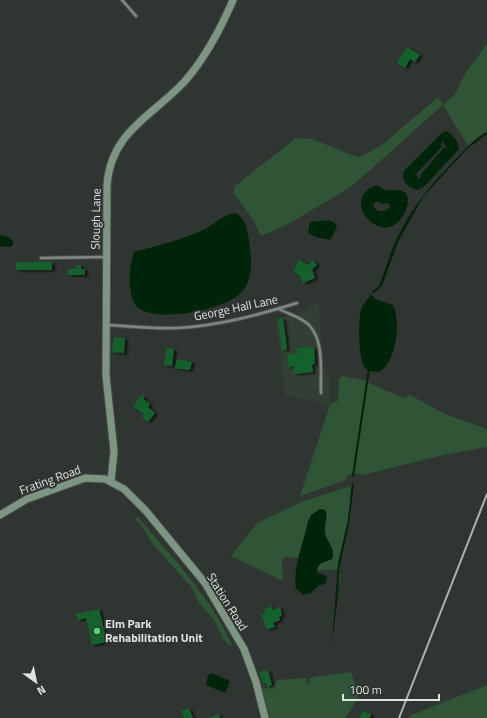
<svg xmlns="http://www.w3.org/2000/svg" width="487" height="718" font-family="'Titillium Web',sans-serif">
	<defs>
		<filter id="shadow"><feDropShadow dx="3" dy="1.5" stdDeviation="1" flood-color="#0009"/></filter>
	</defs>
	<rect width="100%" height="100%" fill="#2f3530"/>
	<!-- built -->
	<path fill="#333f35" d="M319,304L323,366L330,377V404L285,395L276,318L299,315L303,310L310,305Z"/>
	<!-- green -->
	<path fill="#2f5436" d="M487,44V132L478,137L468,146L443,105L351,187L288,224L261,236L252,218L233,193L235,186L296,138L312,139L357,157L362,156L382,145L438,97L443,105L455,94L466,72Z
		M342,376L363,380L403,398L410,395L445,414L484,428L487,430V447L448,454L363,475L352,473L347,476L346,480L300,496L329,408L330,404L338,401L339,379Z
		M351,484L348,520L337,570H317L319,564L332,559C336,548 327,543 325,534C323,528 325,522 327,517L305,537L299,558L285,557L282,560L283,581L231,556L257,523L304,501L350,486Z
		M138,517C171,556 214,600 233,648L223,639L214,620L199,603L192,588L151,542L144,529L135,519Z
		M351,672L359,697L345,718H270L262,689L273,686L277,680L306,678V683H309V679L314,677Z
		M487,685V718H411L409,716Z"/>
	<!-- water -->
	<path fill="#002409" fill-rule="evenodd" d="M447,131C453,135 459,142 459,149L425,186L418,190C409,188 400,181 404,171L442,133ZM442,141L448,149L444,147L442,150L421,174L420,179L412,171L416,174L441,148Z
		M487,132V134L467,149L423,197L398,242L382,286L374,293L372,292L379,286C386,268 391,249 400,232C414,205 432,183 453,162C463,151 474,139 487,132Z
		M377,185L385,190H400L406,193C410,202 407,209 402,217C382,249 337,198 377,185ZM376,201L383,204L388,203L390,207L385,211H378L373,206Z
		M236,213C248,221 248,235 250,248C252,263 252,280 242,292C226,310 161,322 140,309C126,301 129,266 134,252C159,245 179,241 203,230C214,225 223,214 236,213Z
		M329,220L335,223L337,227L330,240L316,237L308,233L310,222Z
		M0,235L8,237L13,241V245L10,247L0,246Z
		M371,294L375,299L393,305C401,320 397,363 379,372C374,371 369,373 365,368C358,358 358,322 361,310C362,304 368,300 371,294Z
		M354,483L349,524L339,570L338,595L332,644L338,563L348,520L352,484Z
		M320,509L325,510C329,517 324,524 325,532C326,542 336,548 332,559C324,563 317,562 317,573L327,576L326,583L318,586L311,593L303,595L296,589C292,568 304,542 308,521L311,515Z
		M211,673L230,681L225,693L206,685L208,675Z"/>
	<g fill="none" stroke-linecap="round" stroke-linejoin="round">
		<!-- stream -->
		<path stroke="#002409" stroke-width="2" d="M353,476L369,369"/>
	</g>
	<!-- building -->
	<path fill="#16612d" filter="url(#shadow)" d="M407,47L420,55L415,62L410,59L405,68L397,63Z
		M299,260L308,265L313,260L317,265L312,269L315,278L303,283L299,275L293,272Z
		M16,262H52V270H16Z
		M76,265H81V269H85V275H68V269H76Z
		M283,318L287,349L282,350L278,319Z
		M114,337L125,338L124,353L112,352Z
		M314,347L315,364L312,365L313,372L294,374L293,366L288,367L287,354H297V348Z
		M166,348L174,349L172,366L164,365Z
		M177,359L192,362L190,370L175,368Z
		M142,395L145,397L143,399L150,404L148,407L155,413L148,422L142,417L144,414L133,406Z
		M271,606L273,610L280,607L282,615L279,617L280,620L273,623L275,627L267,629L261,615L265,613L264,610Z
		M99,609L107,642L92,645L86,618L78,620L76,614Z
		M268,670L272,685L267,687L266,683L263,684L259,672Z
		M189,708L193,718H184L181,711Z
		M362,711L371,714L370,718H360Z
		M219,714L220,718H209Z"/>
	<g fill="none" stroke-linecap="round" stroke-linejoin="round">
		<defs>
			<path id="lane" d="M122,0L136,16
				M41,258L106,257
				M279,309C288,314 301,317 309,325C325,342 320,372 321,393
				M107,325C130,326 154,329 177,328C218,326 258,315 297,303"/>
			<path id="secondary" d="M111,481L114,451L106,376L107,185C111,131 153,116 185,81C205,58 221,28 233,0
				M0,515L27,499L85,478L105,479L124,489L146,511L205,583L244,649L256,682L265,718"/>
		</defs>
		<!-- lane casing -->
		<use href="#lane" stroke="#4b504c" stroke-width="4.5"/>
		<!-- secondary casing -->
		<use href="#secondary" stroke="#4b504c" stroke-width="9"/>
		<!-- lane -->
		<use href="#lane" stroke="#808781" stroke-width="2.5"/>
		<!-- secondary -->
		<use href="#secondary" stroke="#7f9583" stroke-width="7"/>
		<!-- rail -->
		<path stroke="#aeb2af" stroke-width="2" d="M399,718L487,494"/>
	</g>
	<!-- markers -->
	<circle fill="#51d674" stroke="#2f3530" stroke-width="1.5" cx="97" cy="631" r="4"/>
	<g text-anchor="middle" stroke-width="4" stroke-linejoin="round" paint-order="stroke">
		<!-- street labels -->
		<g font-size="12" fill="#dfe3e0" stroke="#2f3530">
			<text transform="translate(96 219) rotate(-89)" y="4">Slough Lane</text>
			<text transform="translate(236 308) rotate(-12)" y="4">George Hall Lane</text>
			<text transform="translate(50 480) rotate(-20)" y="4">Frating Road</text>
			<text transform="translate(227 602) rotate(58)" y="4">Station Road</text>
		</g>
		<!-- poi labels -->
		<g font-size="12" font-weight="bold" fill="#dfe3e0" stroke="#2f3530" text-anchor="start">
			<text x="105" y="628">Elm Park<tspan x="105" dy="14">Rehabilitation Unit</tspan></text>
		</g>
	</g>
	<!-- north arrow -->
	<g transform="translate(36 682) rotate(147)" stroke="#2f3530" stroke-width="3" paint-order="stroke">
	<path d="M0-3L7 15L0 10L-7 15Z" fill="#dfe3e0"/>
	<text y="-6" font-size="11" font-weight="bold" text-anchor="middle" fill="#dfe3e0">N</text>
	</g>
	<!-- scale -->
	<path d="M343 694v6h96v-6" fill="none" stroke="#dfe3e0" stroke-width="2"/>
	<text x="349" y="694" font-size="12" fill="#dfe3e0" stroke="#2f3530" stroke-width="3" paint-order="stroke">100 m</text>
</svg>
